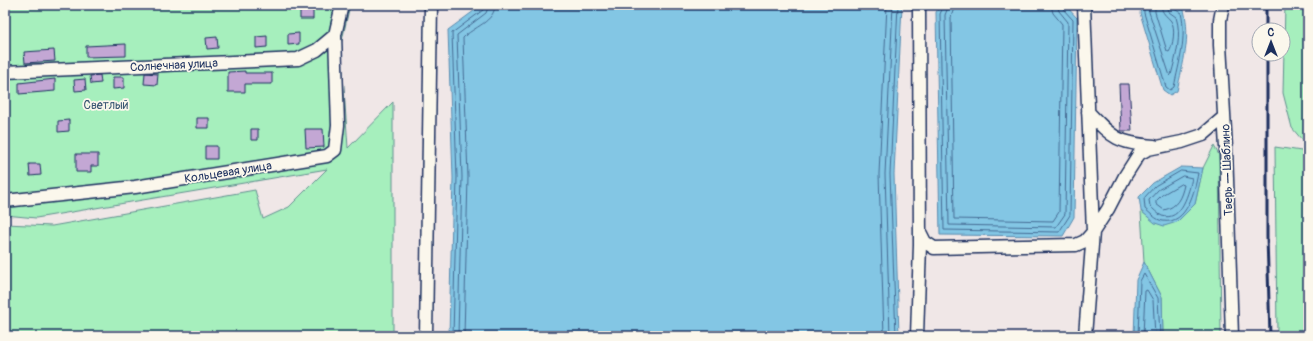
<svg xmlns="http://www.w3.org/2000/svg" width="1313" height="341" font-family="Pangolin,sans-serif">
	<rect width="100%" height="100%" fill="#f0e7e7"/>
	<filter id="ink" filterUnits="userSpaceOnUse"><feTurbulence type="fractalNoise" baseFrequency=".025" numOctaves="2"/><feDisplacementMap in="SourceGraphic" scale="8" xChannelSelector="R" yChannelSelector="G"/><feConvolveMatrix kernelMatrix="1 2 1 2 8 2 1 2 1" color-interpolation-filters="sRGB"/></filter>
	<g filter="url(#ink)">
		<!-- green -->
		<path fill="#a6efbd" stroke="#608f8e" d="M5,5H350L341,45L348,148L393,102V336H5V224L52,226L255,190L263,219L289,207L327,169L36,218L5,215Z
			M1285,5H1308V147L1292,128L1283,93Z
			M1214,146L1219,155L1221,336H1163L1162,297L1144,262L1141,211L1152,220L1177,222L1195,204L1203,168Z
			M1275,147L1308,152V336H1277Z"/>
		<!-- water -->
		<path fill="#83c6e4" stroke="#598aae" d="M482,5H902L894,174L899,336H449L453,178L448,30Z
			M941,5H1065L1077,18L1074,217L1063,236L940,235L936,12Z
			M1142,5H1172L1184,10C1191,38 1183,63 1177,91L1170,95L1163,90L1140,13Z
			M1181,167L1203,168L1195,204L1177,222L1164,226L1155,223L1141,211L1139,197L1153,183Z
			M1144,262L1162,297L1163,336H1134L1136,280Z"/>
		<g fill="none" stroke-linecap="round" stroke-linejoin="round">
			<!-- shore -->
			<path stroke="#456b94" stroke-width="1" d="M944,5L940,14L944,230L1059,232L1070,215L1073,20L1063,9L1062,5
				M949,5L945,15L949,225L1056,227L1065,214L1068,22L1059,11L1057,5
				M955,5L951,17L954,219L1053,221L1059,212L1062,24L1053,13L1051,5
				M1144,5V13L1166,87L1170,90L1174,87C1179,63 1187,38 1181,13L1174,9L1172,5
				M1149,5V12L1170,76L1171,75C1176,56 1182,36 1176,17L1169,12L1167,5
				M1155,5V12L1167,51L1169,52C1173,47 1176,27 1171,21C1166,15 1162,14 1161,5
				M1181,171L1198,173C1195,190 1187,225 1163,221C1156,220 1150,213 1145,209L1144,198L1155,186Z
				M1183,176L1192,178C1189,191 1182,222 1162,216C1158,214 1153,209 1150,206L1149,200L1158,190Z
				M1181,184L1184,185C1181,198 1177,207 1164,210L1156,204V201L1162,195Z
				M453,336L457,177L452,33L483,10L484,5
				M458,336L462,177L457,35L486,13L489,5
				M464,336L468,177L463,38C473,27 495,22 495,5
				M884,336L879,174L887,5
				M890,336L885,174L893,5
				M896,336L890,174L898,5
				M1138,336L1140,281L1144,274L1158,298L1160,336
				M1143,336L1145,291L1147,290L1153,300L1155,336"/>
		</g>
		<!-- building -->
		<path fill="#c3a7d4" stroke="#1b2f5e" d="M300,10H313V19H300Z
			M299,33V44L288,45V34Z
			M267,36V47L256,48V37Z
			M217,37L218,48L207,49L206,38Z
			M126,44V56L86,57V46Z
			M54,50L55,61L25,63L24,52Z
			M245,71V73H272V84H245V92H228V72Z
			M145,73L158,74L157,85L144,84Z
			M100,75L101,83L91,84L90,76Z
			M113,77H124V88L113,89Z
			M55,79V91L19,94V83Z
			M85,79L86,90L75,91L74,80Z
			M1119,84H1129L1132,131H1121Z
			M197,118H209V128H197Z
			M69,120V131L58,132V121Z
			M251,129H258V140H251Z
			M305,129H323L324,147L306,148Z
			M205,146H217V159H205Z
			M76,154H98V166H91V172H76Z
			M29,164H40L41,175L30,176Z"/>
		<g fill="none" stroke-linecap="round" stroke-linejoin="round">
			<defs>
				<path id="minor" d="M1223,5L1220,20V45L1226,148L1232,336
					M5,72L298,59L317,50L335,35
					M1088,112C1113,138 1117,143 1154,146
					M5,201L135,187L327,156L335,150L338,125L335,35L342,5
					M920,232L925,242L934,248L1076,245L1085,241L1093,232L1084,5
					M426,336L431,5
					M917,336L920,245L919,5
					M1085,336L1093,232L1108,209L1125,176L1139,154L1148,149L1182,142L1203,135L1224,117"/>
			</defs>
			<!-- minor casing -->
			<use href="#minor" stroke="#1b2f5e" stroke-width="15"/>
			<!-- minor -->
			<use href="#minor" stroke="#fbf7ec" stroke-width="12"/>
			<!-- rail -->
			<path stroke="#1b2f5e" stroke-width="3" d="M1266,5V30
				M1267,54V237L1270,336"/>
		</g>
	</g>
	<g text-anchor="middle" stroke-width="3.5" stroke-linejoin="round" paint-order="stroke">
		<!-- street labels -->
		<g font-size="12" fill="#1b2f5e" stroke="#fbf7ec">
			<text transform="translate(174 65) rotate(-3)" y="4">Солнечная улица</text>
			<text transform="translate(1227 170) rotate(-92)" y="4">Тверь — Шаблино</text>
			<text transform="translate(228 172) rotate(-9)" y="4">Кольцевая улица</text>
		</g>
		<!-- park labels -->
		<g font-size="12" fill="#375571" stroke="#fbf7ec">
			<text x="106" y="109">Светлый</text>
		</g>
	</g>
	<!-- margin -->
	<rect width="1313" height="341" fill="none" stroke="#fbf7ec" stroke-width="20"/>
	<rect x="10" y="10" width="1293" height="321" fill="none" stroke="#1b2f5e" stroke-width="1.5" filter="url(#ink)"/>
	<!-- north arrow -->
	<g transform="translate(1271 42)"><circle r="19" fill="#fbf7ec" stroke="#a1a7b3"/>
	<path d="M0-3L7 15L0 10L-7 15Z" fill="#1b2f5e"/>
	<text y="-6" font-size="11" font-weight="bold" text-anchor="middle" fill="#1b2f5e">С</text>
	</g>
</svg>
